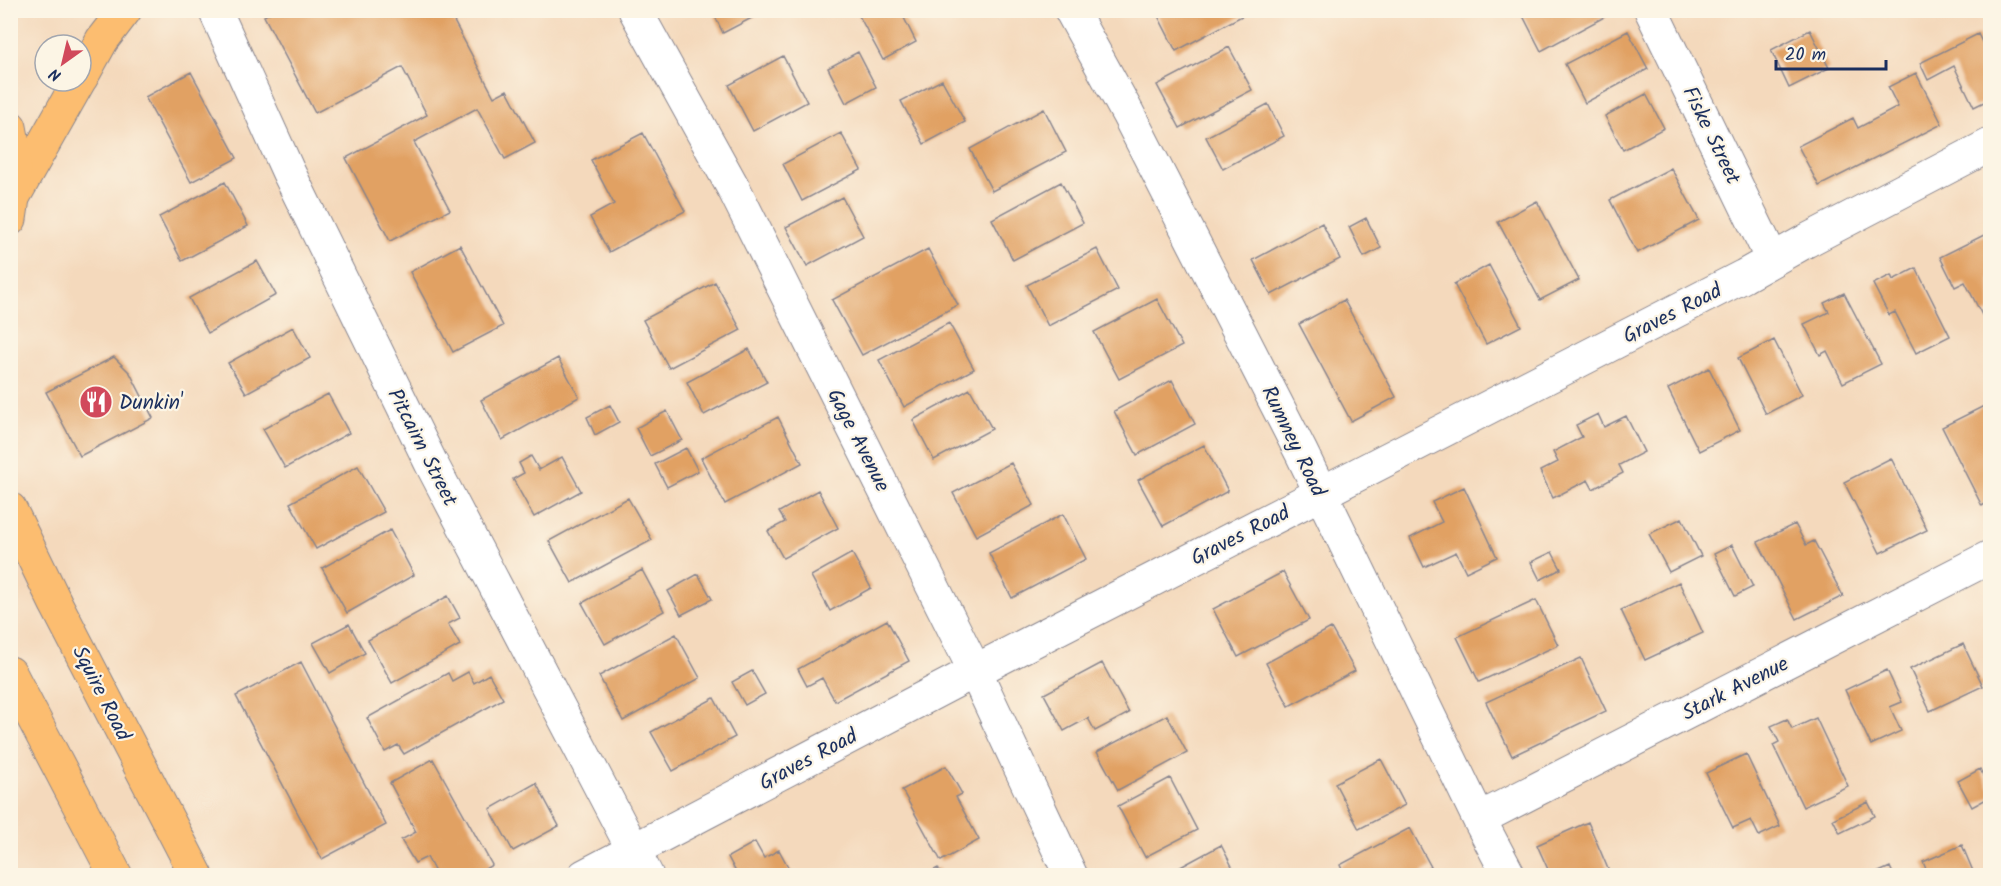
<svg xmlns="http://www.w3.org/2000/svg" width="2001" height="886" font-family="Kalam,sans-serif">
	<rect width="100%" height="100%" fill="#fcf5e5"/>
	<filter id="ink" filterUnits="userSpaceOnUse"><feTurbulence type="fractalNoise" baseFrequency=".0167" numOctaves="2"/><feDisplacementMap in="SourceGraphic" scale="12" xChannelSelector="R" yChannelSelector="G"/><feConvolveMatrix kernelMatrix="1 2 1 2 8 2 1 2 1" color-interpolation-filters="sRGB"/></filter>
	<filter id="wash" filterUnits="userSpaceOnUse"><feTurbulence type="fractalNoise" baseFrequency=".008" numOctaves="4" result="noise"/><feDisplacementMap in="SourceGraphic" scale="24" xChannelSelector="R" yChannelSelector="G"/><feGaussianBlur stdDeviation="1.35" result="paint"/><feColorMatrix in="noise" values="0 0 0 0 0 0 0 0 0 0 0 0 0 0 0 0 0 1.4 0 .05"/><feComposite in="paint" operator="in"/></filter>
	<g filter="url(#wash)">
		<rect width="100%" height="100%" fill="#f4d9bc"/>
		<g id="blocks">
			<!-- building -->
			<path fill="#e1a164" d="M274,10H448L494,97L507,90L535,143L505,159L477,108L414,142L450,210L390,241L346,158L427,115L402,67L315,113L264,16Z
				M712,10H767L723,33Z
				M860,10H900L916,42L883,60L857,12Z
				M1155,10H1253L1176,51Z
				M1520,10H1608L1610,14L1541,51Z
				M1810,30L1829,68L1789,88L1771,50Z
				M1628,31L1648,69L1585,103L1565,64Z
				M1978,34L1982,42L1990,38V99L1974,107L1954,66L1928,80L1920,63Z
				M1229,47L1252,90L1180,128L1157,85Z
				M858,52L876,87L846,103L828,68Z
				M783,56L807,102L753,131L729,85Z
				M191,72L237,158L191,182L145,97Z
				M1916,73L1942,124L1819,186L1798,146L1853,118L1858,128L1898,107L1888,87Z
				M942,80L965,122L924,144L901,101Z
				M1646,94L1664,128L1623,150L1605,116Z
				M1268,104L1284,136L1223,169L1206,137Z
				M1044,109L1066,152L992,191L970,149Z
				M643,133L685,211L609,252L590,217L614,204L591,160Z
				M841,133L861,170L802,201L783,164Z
				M1671,168L1699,220L1637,253L1610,200Z
				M225,182L248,226L182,261L159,217Z
				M1061,182L1083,223L1013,260L992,219Z
				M842,197L863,236L807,266L786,227Z
				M1537,201L1579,280L1540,300L1498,222Z
				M1366,218L1381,248L1364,257L1349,227Z
				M1322,223L1340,259L1271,295L1253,260Z
				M1990,232V311L1982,315L1965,282L1955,287L1940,257Z
				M460,245L503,326L453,352L410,272Z
				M928,249L958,305L862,355L832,300Z
				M1097,249L1118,290L1048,326L1027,285Z
				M257,261L276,295L208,333L189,298Z
				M1489,265L1521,326L1486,344L1454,284Z
				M1916,268L1950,336L1916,353L1895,312L1889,315L1873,284L1891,275L1893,280Z
				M715,282L741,330L669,368L643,320Z
				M1844,293L1881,364L1843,383L1827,351L1820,355L1804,324L1829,312L1824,303Z
				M1157,299L1182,346L1119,379L1094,332Z
				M1344,300L1396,397L1351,421L1299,324Z
				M949,323L974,369L904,407L879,360Z
				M293,327L310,358L246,393L228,363Z
				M1774,340L1802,395L1766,414L1738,358Z
				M749,349L767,382L704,415L687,382Z
				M114,357L130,373L153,418L80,456L46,392Z
				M558,358L579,397L502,440L481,400Z
				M1709,368L1740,430L1699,451L1668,389Z
				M1172,380L1195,424L1137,455L1114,411Z
				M970,389L992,429L934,460L913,420Z
				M328,394L349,433L285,468L263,429Z
				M610,405L619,422L595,435L587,417Z
				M1984,406L1990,419V501L1982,506L1942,427Z
				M667,411L682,440L650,456L636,428Z
				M1598,414L1604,427L1626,416L1644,452L1619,465L1623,473L1593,489L1588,480L1553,498L1540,471L1558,462L1553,452L1582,437L1576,425Z
				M778,417L802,463L725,504L701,458Z
				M1204,445L1228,491L1163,526L1138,480Z
				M686,448L698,471L667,487L655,464Z
				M531,456L539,470L562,457L581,491L534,517L513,479L524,473L519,463Z
				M1891,458L1927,530L1880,553L1844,482Z
				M1011,463L1034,505L976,536L953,493Z
				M358,466L384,512L316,549L290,503Z
				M1464,487L1497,557L1466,572L1456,552L1424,567L1410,538L1442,522L1432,502Z
				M818,490L838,528L783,558L768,531L785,522L779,512Z
				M628,498L652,540L572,583L549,541Z
				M1063,514L1086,559L1012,598L989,553Z
				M1682,518L1701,556L1669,572L1649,534Z
				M1795,524L1806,545L1814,541L1843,596L1797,619L1758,542Z
				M390,530L414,575L347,613L322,568Z
				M1732,545L1753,587L1735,596L1714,554Z
				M1552,552L1561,569L1540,580L1531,562Z
				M852,553L871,588L830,611L811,576Z
				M642,570L664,611L605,644L582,603Z
				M1283,572L1309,620L1238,657L1213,609Z
				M698,574L712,599L681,615L668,591Z
				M1679,582L1703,633L1645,660L1621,610Z
				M448,596L460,618L448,624L460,645L392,683L368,640Z
				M1536,600L1558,645L1479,682L1457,637Z
				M887,620L909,661L835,701L822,678L807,686L798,669Z
				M349,624L365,653L330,673L313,643Z
				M1990,624V644L1983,627Z
				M1331,628L1355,671L1289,706L1266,663Z
				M676,634L700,678L623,721L599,676Z
				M1963,644L1983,686L1930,711L1910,669Z
				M1581,658L1606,711L1512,756L1486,702Z
				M301,662L386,825L322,859L236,696Z
				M1102,663L1129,713L1095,731L1088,718L1064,731L1044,694Z
				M1887,670L1902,702L1890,707L1901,731L1871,745L1845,690Z
				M752,671L765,694L745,705L732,682Z
				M468,672L474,683L489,674L503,699L404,754L398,745L385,752L367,718L448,673L452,681Z
				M714,698L735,737L673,771L651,732Z
				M1167,715L1187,753L1118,790L1097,752Z
				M1816,718L1848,786L1803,807L1773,745L1779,742L1771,726L1787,719L1792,729Z
				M1746,754L1780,826L1759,836L1751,820L1733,828L1706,773Z
				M433,759L492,865L473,876H437L427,857L415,863L401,840L416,832L390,783Z
				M1381,759L1405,805L1359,829L1335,783Z
				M946,766L962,794L956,797L979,840L941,861L902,790Z
				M1980,769L1990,789V797L1972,807L1958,781Z
				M1170,778L1197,830L1145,857L1118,806Z
				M536,783L559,826L513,851L490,809Z
				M1868,802L1875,816L1840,833L1833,819Z
				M1588,822L1611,876H1551L1537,845Z
				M1410,828L1431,867L1416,876H1345L1340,865Z
				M755,842L764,858L779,850L793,876H738L728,857Z
				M1221,845L1237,876H1164Z
				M1962,845L1975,876H1929L1923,862Z
				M1890,867L1894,876H1870Z
				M938,868L942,876H923Z"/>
		</g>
	</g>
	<g filter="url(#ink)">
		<use href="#blocks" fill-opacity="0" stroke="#88848d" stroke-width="1.5"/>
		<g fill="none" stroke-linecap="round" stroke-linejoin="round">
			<defs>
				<path id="minor" d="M215,10L288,171L431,463L647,876
					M635,10L735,191L975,671L1071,876
					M1071,10L1128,114L1301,452L1479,819L1509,876
					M1651,10L1772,259
					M1479,819L1990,557
					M584,876L975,671L1744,276L1806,241L1990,145"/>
				<path id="major" d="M81,78L102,40L125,10
					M14,196L79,81"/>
				<path id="highway" d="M10,127C17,158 15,189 10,219
					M10,509L56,604L197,876
					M10,673L116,876"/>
			</defs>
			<!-- minor casing -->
			<use href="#minor" stroke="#88848d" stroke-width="35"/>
			<!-- major casing -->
			<use href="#major" stroke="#88848d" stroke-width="35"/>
			<!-- highway casing -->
			<use href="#highway" stroke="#88848d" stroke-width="35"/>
			<!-- minor -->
			<use href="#minor" stroke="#fff" stroke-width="33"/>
			<!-- major -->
			<use href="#major" stroke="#fcbd6f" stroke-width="33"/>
			<!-- highway -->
			<use href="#highway" stroke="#fcbd6f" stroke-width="33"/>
		</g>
	</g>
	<!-- icons -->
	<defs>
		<symbol id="restaurant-disc" viewBox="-11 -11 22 22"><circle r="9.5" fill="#d1495b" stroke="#fcf5e5"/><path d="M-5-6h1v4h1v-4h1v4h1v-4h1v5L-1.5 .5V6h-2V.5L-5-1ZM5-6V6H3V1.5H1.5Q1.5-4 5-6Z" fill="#fff"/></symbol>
	</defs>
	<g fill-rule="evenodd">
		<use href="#restaurant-disc" x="77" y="383" width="38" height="38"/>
	</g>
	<g text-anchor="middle" stroke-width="4.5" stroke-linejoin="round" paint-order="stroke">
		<!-- street labels -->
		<g font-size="21" fill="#1b2f5e" stroke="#fcf5e5">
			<text transform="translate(1712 135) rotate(64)" y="7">Fiske Street</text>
			<text transform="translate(1672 313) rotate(-27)" y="7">Graves Road</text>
			<text transform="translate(859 440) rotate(63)" y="7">Gage Avenue</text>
			<text transform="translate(1294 441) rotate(64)" y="7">Rumney Road</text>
			<text transform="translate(423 447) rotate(63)" y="7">Pitcairn Street</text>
			<text transform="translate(1240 535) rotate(-27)" y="7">Graves Road</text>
			<text transform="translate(1735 688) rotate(-27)" y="7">Stark Avenue</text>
			<text transform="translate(102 693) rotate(63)" y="7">Squire Road</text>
			<text transform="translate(808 759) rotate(-28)" y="7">Graves Road</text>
		</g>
		<!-- poi labels -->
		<g font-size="21" fill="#1b2f5e" stroke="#fcf5e5" text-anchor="start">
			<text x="119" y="409">Dunkin'</text>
		</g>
	</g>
	<!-- margin -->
	<rect width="2001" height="886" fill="none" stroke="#fcf5e5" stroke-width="36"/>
	<!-- north arrow -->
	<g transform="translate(63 63) rotate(214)"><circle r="28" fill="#fcf5e5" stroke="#a2a6af" stroke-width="1.5"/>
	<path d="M0-4.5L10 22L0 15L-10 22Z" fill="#d1495b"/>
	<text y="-9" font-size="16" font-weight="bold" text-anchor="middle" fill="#1b2f5e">N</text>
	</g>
	<!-- scale -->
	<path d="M1776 60v9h110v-9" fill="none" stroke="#1b2f5e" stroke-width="3"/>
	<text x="1785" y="60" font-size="18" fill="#1b2f5e" stroke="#fcf5e5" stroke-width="4.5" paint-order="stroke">20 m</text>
</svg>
